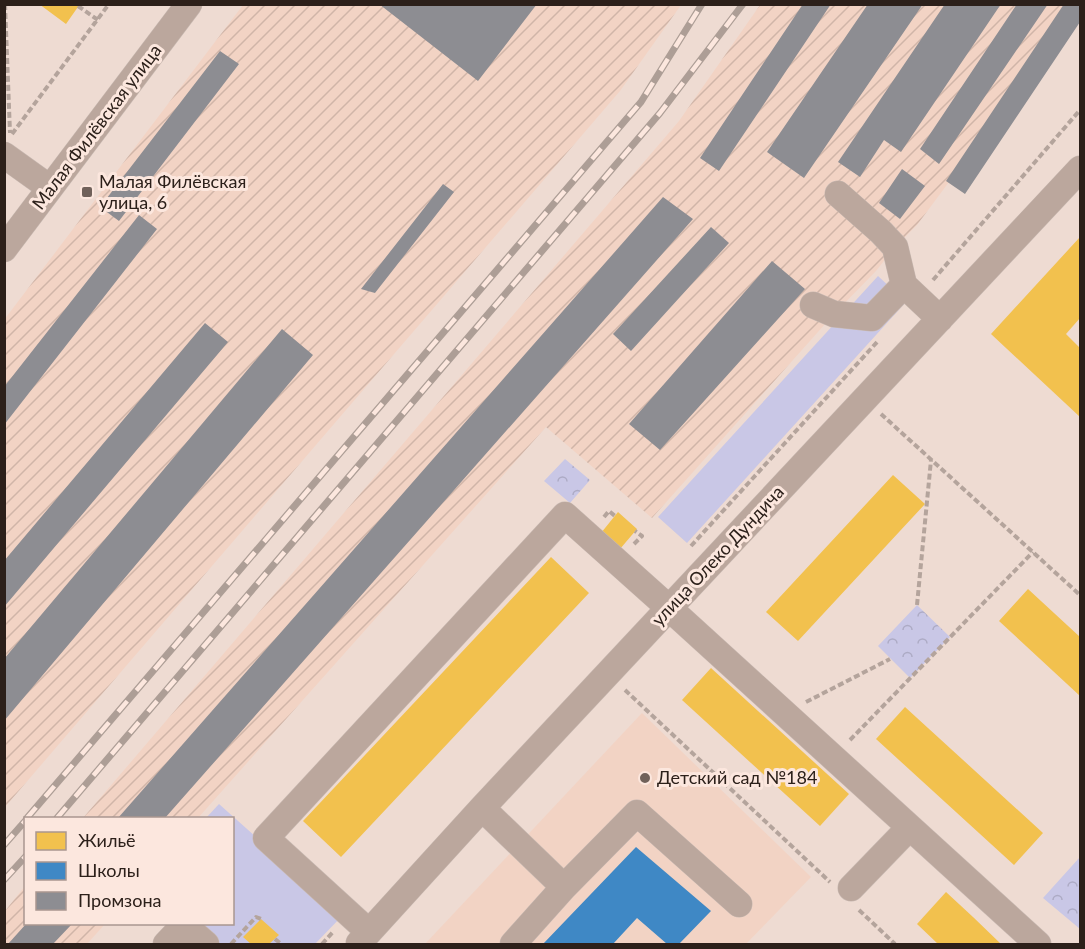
<svg xmlns="http://www.w3.org/2000/svg" width="1085" height="949" font-family="Lato,sans-serif">
	<defs>
		<pattern id="industrial-furrows" width="10" height="10" patternUnits="userSpaceOnUse" patternTransform="scale(1.5)"><rect width="10" height="10" fill="#f2d3c4"/><path d="M-1 1l2-2M0 10L10 0M9 11l2-2" fill="none" stroke="#d0b5a8"/></pattern>
		<pattern id="park-crowns" width="20" height="18" patternUnits="userSpaceOnUse" patternTransform="scale(1.5)"><rect width="20" height="18" fill="#c9c7e6"/><path d="M2 6a3 3 0 1 1 6 0M12 15a3 3 0 1 1 6 0" fill="none" stroke="#adabc5"/></pattern>
	</defs>
	<rect width="100%" height="100%" fill="#eedbd2"/>
	<!-- built -->
	<path fill="#f2d3c4" d="M642,713L811,877L746,944H425Z"/>
	<!-- industrial -->
	<path fill="url(#industrial-furrows)" d="M243,5H681L620,91L5,807L4,320Z
		M760,5H1080V6L917,225L895,247L876,271L834,314L652,518L546,427L198,818H83L679,121Z
		M25,886L26,924H105L87,944H5V911Z"/>
	<!-- grass -->
	<path fill="#c9c7e6" d="M878,276L906,302L687,543L658,517Z
		M219,804L343,915L315,944H216L193,924H232V818H206Z"/>
	<!-- park -->
	<path fill="url(#park-crowns)" d="M565,459L590,480L570,503L544,481Z
		M917,605L950,637L910,678L878,646Z
		M1080,857V929L1043,898Z"/>
	<!-- homes -->
	<path fill="#f2c14e" d="M39,4H80L66,24Z
		M1080,237V318L1066,334L1080,348V417L991,334Z
		M893,475L925,504L798,641L766,612Z
		M618,512L637,529L620,549L601,533Z
		M551,557L589,593L341,857L303,821Z
		M1028,589L1080,637V696L999,621Z
		M711,668L849,794L820,826L682,700Z
		M905,707L1043,833L1014,865L876,739Z
		M946,892L973,917L1001,944H938L917,924Z
		M261,919L279,935L269,944H251L243,937Z"/>
	<!-- schools -->
	<path fill="#3f88c5" d="M636,847L711,911L679,944H667L637,918L613,944H543Z"/>
	<!-- industry -->
	<path fill="#8d8d92" d="M379,4H537L478,81Z
		M803,4H831L719,171L700,158Z
		M868,4H923L804,178L767,152Z
		M945,4H1001L901,152L884,140L860,177L838,162Z
		M1017,4H1048L939,164L920,149Z
		M1064,4H1080V22L965,194L946,181Z
		M220,51L239,64L119,221L100,207Z
		M902,169L925,186L900,219L879,203Z
		M443,184L454,192L375,293L361,289Z
		M663,197L693,219L165,818H118Z
		M139,215L157,229L4,425V387Z
		M711,227L729,243L631,351L613,334Z
		M772,261L805,289L660,450L629,424Z
		M205,323L228,342L4,607V561Z
		M282,329L313,355L4,721V659Z
		M26,924H72L53,944H8Z"/>
	<g fill="none" stroke-linecap="round" stroke-linejoin="round">
		<defs>
			<path id="minor" d="M4,155L50,188
				M838,194L881,232L895,247L904,285L940,319
				M4,249L189,4
				M813,305L834,314L872,318L904,285
				M482,808L564,887
				M851,888L909,828
				M369,932L266,838L565,515L669,608L1038,944
				M359,943L482,808L1080,169
				M166,944L184,925L206,944
				M513,944L564,887L637,813L739,904"/>
		</defs>
		<!-- minor casing -->
		<use href="#minor" stroke="#c9bab3" stroke-width="27"/>
		<!-- path -->
		<path stroke="#b4a49c" stroke-width="4" stroke-dasharray="6 3" stroke-linecap="butt" d="M5,4L10,133
			M78,6L98,20
			M12,134L109,4
			M933,280L1080,110
			M881,414L1080,595
			M604,517L609,511L615,516
			M634,544L642,536L635,531
			M691,546L878,341
			M917,605L931,460
			M625,690L830,882
			M806,702L890,659
			M850,740L1033,552
			M859,910L895,944
			M275,939L280,943L279,944
			M231,944L256,917L261,919
			M322,944L333,932"/>
		<!-- minor -->
		<use href="#minor" stroke="#bba79d" stroke-width="26"/>
		<defs>
			<path id="rail" d="M27,818L641,102L702,4
				M57,818L660,113L743,4
				M4,845L26,820
				M4,880L26,856"/>
		</defs>
		<!-- rail casing -->
		<use href="#rail" stroke="#ad9e96" stroke-width="7"/>
		<!-- rail -->
		<use href="#rail" stroke="#fce7de" stroke-width="4.5" stroke-dasharray="14" stroke-linecap="butt"/>
	</g>
	<!-- markers -->
	<g fill="#70615a" stroke="#fce7de" stroke-width="2">
		<rect x="81" y="186" width="12" height="12" rx="3"/>
		<circle cx="645" cy="778" r="6"/>
	</g>
	<g text-anchor="middle" stroke-width="6" stroke-linejoin="round" paint-order="stroke">
		<!-- street labels -->
		<g font-size="18" fill="#2c201a" stroke="#fce7de">
			<text transform="translate(97 127) rotate(-53)" y="6">Малая Филёвская улица</text>
			<text transform="translate(718 556) rotate(-47)" y="6">улица Олеко Дундича</text>
		</g>
		<!-- poi labels -->
		<g font-size="18" fill="#2c201a" stroke="#fce7de" text-anchor="start">
			<text x="99" y="188">Малая Филёвская<tspan x="99" dy="21">улица, 6</tspan></text>
			<text x="657" y="784">Детский сад №184</text>
		</g>
	</g>
	<!-- border -->
	<rect width="1085" height="949" fill="none" stroke="#2c201a" stroke-width="12"/>
	<!-- legend -->
	<rect x="24" y="817" width="210" height="108" fill="#fce7de" stroke="#a99790" stroke-width="1.5"/>
	<rect x="36" y="832" width="30" height="18" fill="#f2c14e" stroke="#a99790" stroke-width="1.5"/>
	<text x="78" y="847" font-size="18" fill="#2c201a">Жильё</text>
	<rect x="36" y="862" width="30" height="18" fill="#3f88c5" stroke="#a99790" stroke-width="1.5"/>
	<text x="78" y="877" font-size="18" fill="#2c201a">Школы</text>
	<rect x="36" y="892" width="30" height="18" fill="#8d8d92" stroke="#a99790" stroke-width="1.5"/>
	<text x="78" y="907" font-size="18" fill="#2c201a">Промзона</text>
</svg>
